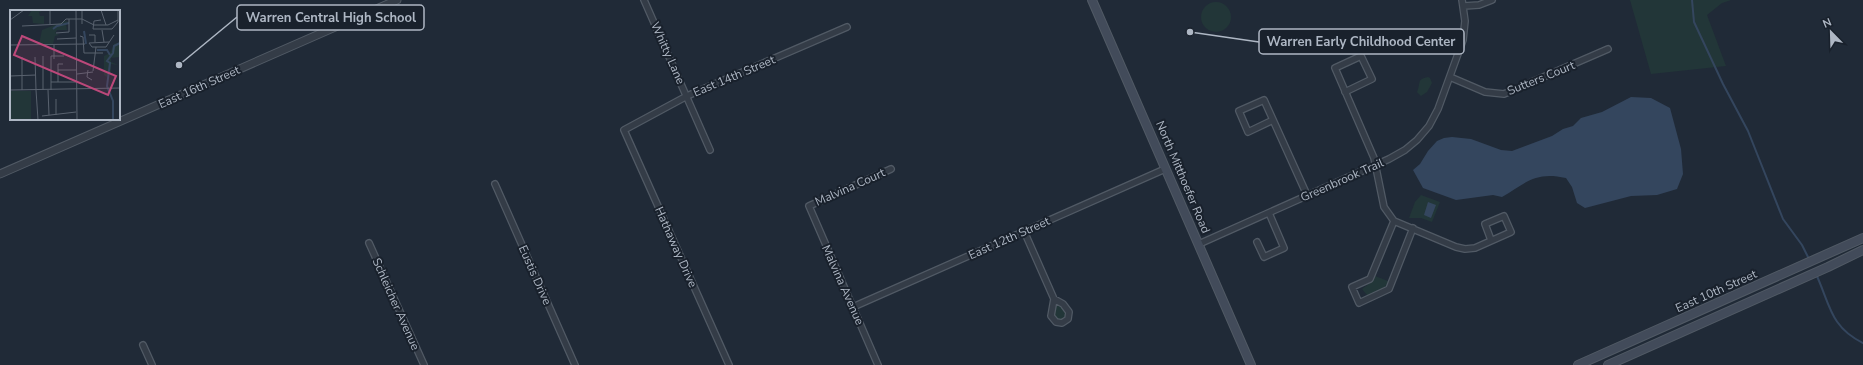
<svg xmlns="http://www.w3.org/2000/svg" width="1863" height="365" font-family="'Nunito Sans',sans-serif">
	<rect width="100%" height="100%" fill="#202a37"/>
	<!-- green -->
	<path fill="#223638" d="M1630,0H1731L1722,3L1707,15L1726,66L1651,74Z
		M1201 17a15 15 0 1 1 30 0a15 15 0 1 1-30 0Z
		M1428,77L1430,78L1432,83L1427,92L1421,96L1417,92C1421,84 1416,79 1428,77Z
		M1421,195L1440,202L1432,222L1421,218H1409L1415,202Z
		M1375,276L1388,281V284L1374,296L1367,295L1362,289L1373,281Z
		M1055,302L1066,311L1065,318L1061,320L1056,319L1054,315Z"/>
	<!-- water -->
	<path fill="#34465e" d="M1631,97L1651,98L1670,108L1681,149L1683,174L1677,189L1657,195L1631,196L1585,208L1577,203L1572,187L1566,178C1535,171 1526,183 1502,197L1493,195L1456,200L1423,188L1413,170L1420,164L1428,151L1437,141L1444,138L1452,137L1471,139L1501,150L1512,151L1552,136L1563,129L1573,126L1581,118L1602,112Z
		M1428,202L1436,205L1431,218L1424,215Z"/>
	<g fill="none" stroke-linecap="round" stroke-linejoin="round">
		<!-- stream -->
		<path stroke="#34465e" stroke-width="2" d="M1692,0L1694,22L1723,84L1748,131L1783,219L1802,245L1809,259
			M1816,274C1830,304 1830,327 1863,343"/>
		<defs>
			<path id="minor" d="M644,0L710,150
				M1464,6L1479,5L1492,0
				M1450,77L1485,92L1504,94L1608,49
				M1345,92L1372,79L1361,56L1335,68L1374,158L1384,207L1394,221L1456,247L1465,249L1475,248L1511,232L1504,216L1485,224L1491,240
				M1273,120L1248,132L1239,111L1264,100L1307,195
				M495,184L575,365
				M1394,221L1370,279L1352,287L1359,303L1389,289L1413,228
				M1024,231L1054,299
				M1257,242L1264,257L1284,248L1269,213
				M369,243L424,365
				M1199,244L1389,159L1405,150L1417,140L1429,126L1438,109L1463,40L1465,21L1462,0
				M1054,299L1063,304L1069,312L1068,319L1062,323L1056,322L1051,316Z
				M853,307L1165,169
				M143,345L152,365
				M729,365L624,130L687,96L847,27
				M878,365L809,206L891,169"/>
			<path id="tertiary" d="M0,174L397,0"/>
			<path id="secondary" d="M1092,0L1251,365
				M1578,365L1863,238
				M1608,365L1828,267L1863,250"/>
		</defs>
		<!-- minor casing -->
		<use href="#minor" stroke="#515a65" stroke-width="8"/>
		<!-- tertiary casing -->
		<use href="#tertiary" stroke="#515a65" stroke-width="9"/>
		<!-- secondary casing -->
		<use href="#secondary" stroke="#515a65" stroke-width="10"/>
		<!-- minor -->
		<use href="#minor" stroke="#343c47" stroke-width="5.5"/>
		<!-- tertiary -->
		<use href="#tertiary" stroke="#343c47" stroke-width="7"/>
		<!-- secondary -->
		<use href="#secondary" stroke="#424b5a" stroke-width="8"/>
	</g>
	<g text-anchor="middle" stroke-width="4" stroke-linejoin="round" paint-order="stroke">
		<!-- street labels -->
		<g font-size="12" fill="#aeb7c4" stroke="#19212c">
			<text transform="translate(668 53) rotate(66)" y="4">Whitty Lane</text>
			<text transform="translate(734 76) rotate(-23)" y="4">East 14th Street</text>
			<text transform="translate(1541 78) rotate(-22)" y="4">Sutters Court</text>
			<text transform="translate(199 87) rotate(-24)" y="4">East 16th Street</text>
			<text transform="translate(1183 177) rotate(67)" y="4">North Mitthoefer Road</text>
			<text transform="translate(1342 180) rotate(-24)" y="4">Greenbrook Trail</text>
			<text transform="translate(850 187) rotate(-24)" y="4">Malvina Court</text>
			<text transform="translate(1009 238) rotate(-24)" y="4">East 12th Street</text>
			<text transform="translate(676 247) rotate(66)" y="4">Hathaway Drive</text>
			<text transform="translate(535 275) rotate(66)" y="4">Eustis Drive</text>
			<text transform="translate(843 285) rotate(66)" y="4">Malvina Avenue</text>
			<text transform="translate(1716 291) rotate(-24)" y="4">East 10th Street</text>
			<text transform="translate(396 304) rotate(66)" y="4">Schleicher Avenue</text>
		</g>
	</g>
	<!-- overview -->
	<g transform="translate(10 10)">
		<rect width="110" height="110" fill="#202a37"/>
		<path d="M22,0H35L29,2L30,6H34V14L23,13L22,6H18ZM55,11L59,12L56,15L57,20H47L45,23L49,25L45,26L43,34H29L32,20ZM110,32L109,47L101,48V52L108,55L101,54V64H98L97,67L94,65V46L100,43L104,34ZM0,81H21V110H0Z" fill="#223638"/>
		<path fill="none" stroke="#34465e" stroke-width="2" d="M43,19L47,16L59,13M74,21L76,34M87,40H97L100,45M103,110V91L97,76L100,53L97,51L103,43L104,36L110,33"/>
		<path fill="none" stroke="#59626f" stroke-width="1" d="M40,0V14M66,0L67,110M91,0L96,15M72,1V14M0,10L14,0M91,10L84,11L83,19H102L108,12V0M12,16L51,14L56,9H72L84,15H98L108,10M92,20L94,32M46,23L59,22V9M79,25H85V32M70,26L73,27L74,43H93M47,29L66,28M79,33L82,37H96L104,25M79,33L99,32M0,35L75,34M44,35V49M33,46V80M12,47V80M25,47L26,80M0,50V80M48,60H67M78,60L77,67L82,70M83,61L86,37M67,64L83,62M0,66L26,65M41,72H67M48,72V54H53M0,80L110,78M26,80L28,110M38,80L39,105M41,80V46H54M46,89V105M32,106L66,102"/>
		<path fill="#bc487a" fill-opacity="0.15" stroke="#bc487a" stroke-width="2" d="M12,26L106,66L98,85L4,45Z"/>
		<rect width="110" height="110" fill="none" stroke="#aeb7c4" stroke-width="2"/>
	</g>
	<!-- callouts -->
	<path fill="none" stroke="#aeb7c4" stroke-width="1.5" d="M179 65L237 17M1190 32L1259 42"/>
	<g fill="#aeb7c4" stroke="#19212c" stroke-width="1.5">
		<circle cx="179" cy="65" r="4"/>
		<circle cx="1190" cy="32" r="4"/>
	</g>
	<g fill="#19212c" stroke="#aeb7c4" stroke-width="1.5">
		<rect x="237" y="5" width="187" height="25" rx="4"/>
		<rect x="1259" y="29" width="205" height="25" rx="4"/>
	</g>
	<g font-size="13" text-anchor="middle" font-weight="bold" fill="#aeb7c4">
		<text x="331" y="22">Warren Central High School</text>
		<text x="1361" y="46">Warren Early Childhood Center</text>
	</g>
	<!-- north arrow -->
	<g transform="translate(1831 32) rotate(337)" stroke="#19212c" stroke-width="3" paint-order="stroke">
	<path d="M0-3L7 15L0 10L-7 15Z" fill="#aeb7c4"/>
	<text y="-6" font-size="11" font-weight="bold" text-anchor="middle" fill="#aeb7c4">N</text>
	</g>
</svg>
